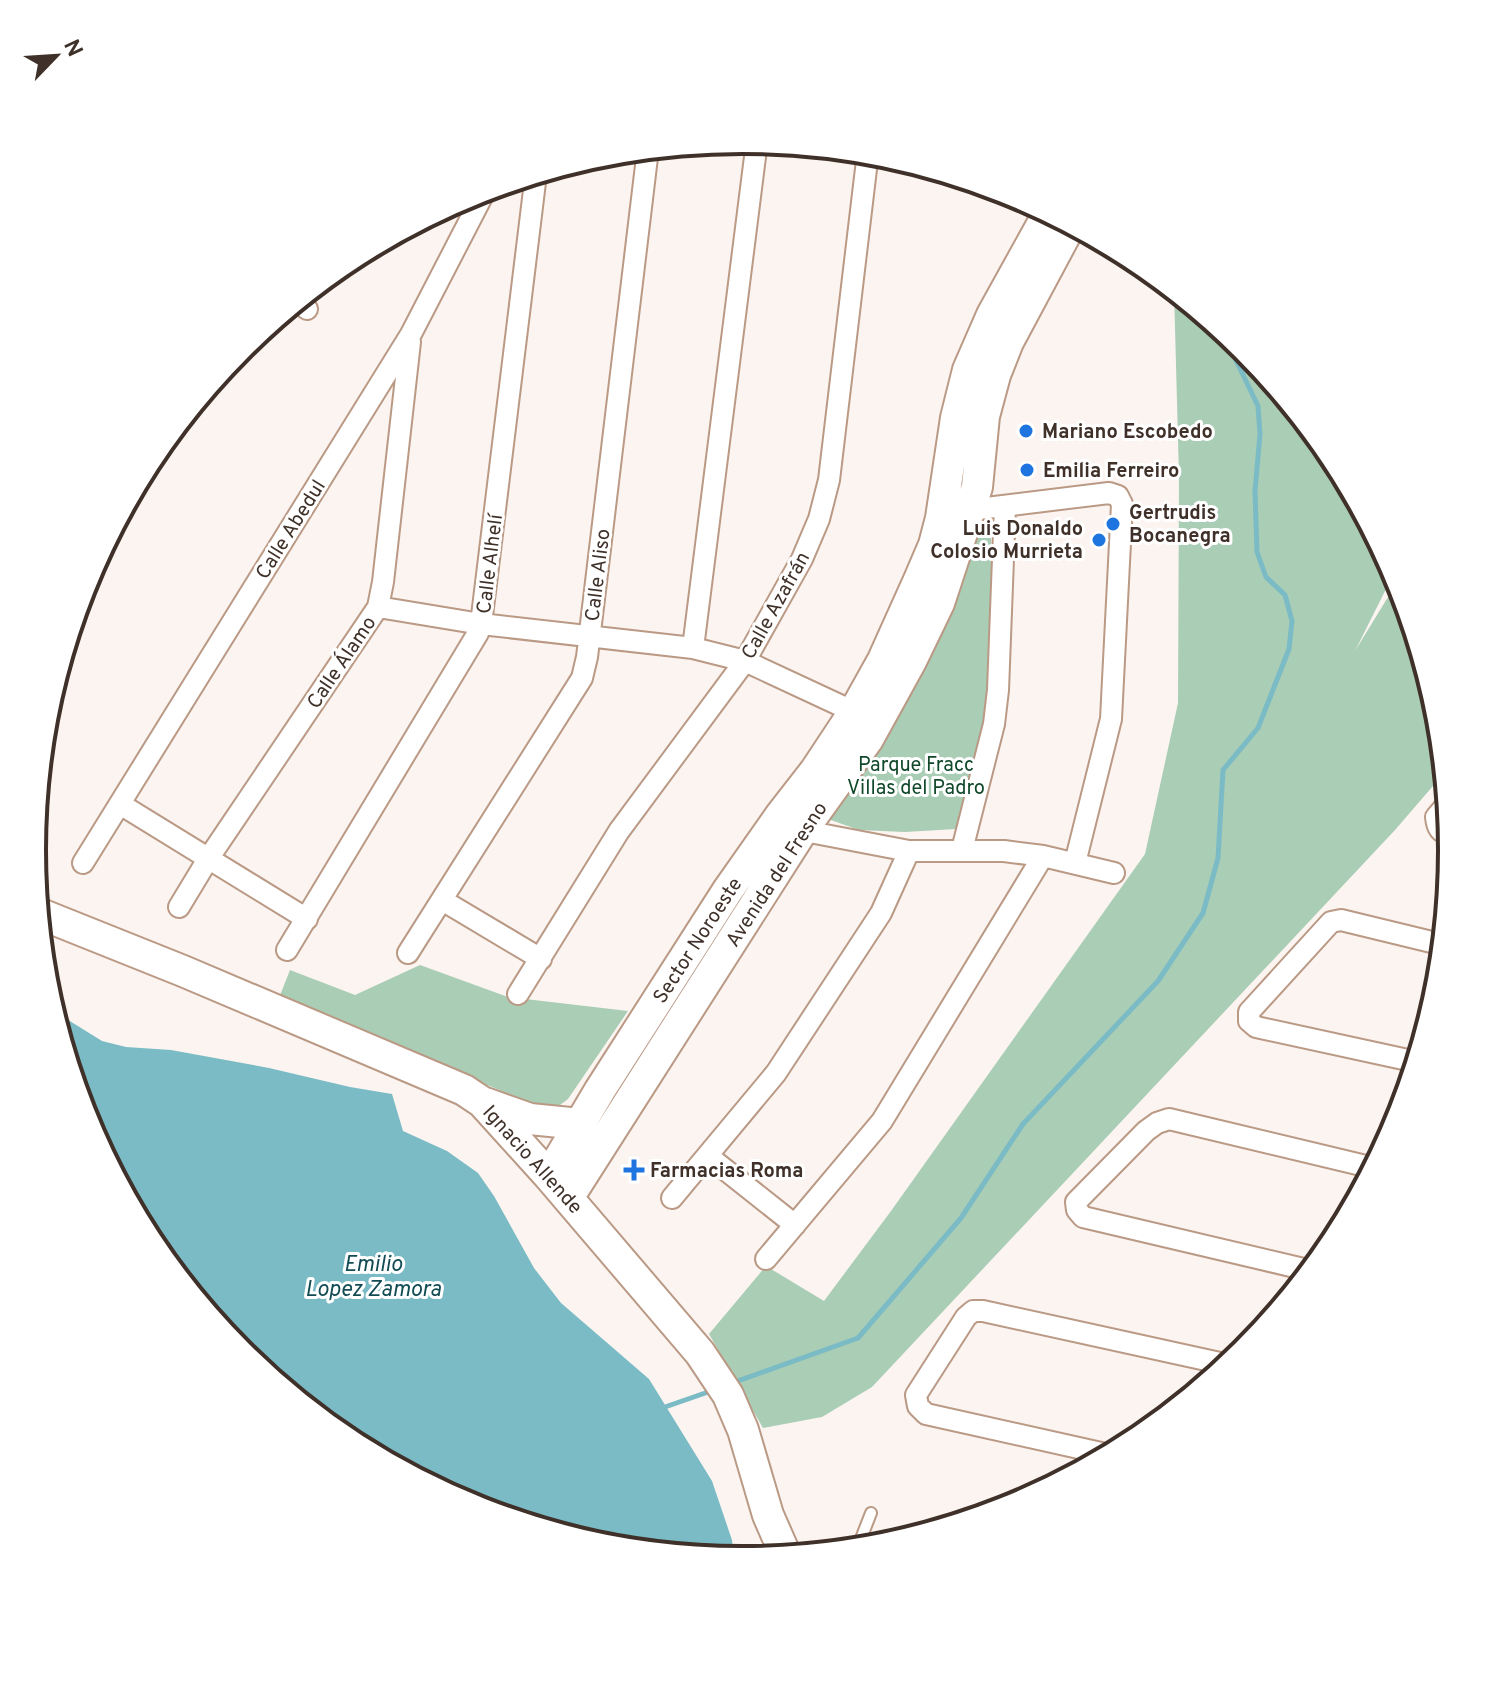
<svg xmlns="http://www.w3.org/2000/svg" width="1485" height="1700" font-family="Overpass,sans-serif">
	<rect width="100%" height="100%" fill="#fbf4f0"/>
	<!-- green -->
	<path fill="#aacdb5" d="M1174,290L1245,348L1334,456L1395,571L1355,651L1399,579L1439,712L1445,772L1395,830L872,1387L822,1417L763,1428L709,1334L766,1266L824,1301L891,1211L1145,854L1178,703L1179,477Z
		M973,538H991V648L985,719L956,829L905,832L859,830L828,819Z
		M420,965L508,997L628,1011L568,1099L560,1105L540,1107L279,998L290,970L355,995Z"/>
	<!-- water -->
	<path fill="#7bbbc5" d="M52,1010L102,1041L126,1047L171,1050L269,1068L350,1087L392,1094L403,1131L447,1151L478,1173L494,1196L534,1268L561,1303L649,1379L712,1481L732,1540L734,1560L603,1547L470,1506L347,1440L240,1352L151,1244L86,1121Z"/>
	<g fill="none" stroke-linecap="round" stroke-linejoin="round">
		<!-- stream -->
		<path stroke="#7bbbc5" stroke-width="5" d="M732,1383L858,1338L961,1218L1023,1124L1158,981L1203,913L1218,858L1223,770L1258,728L1289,649L1292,621L1285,595L1266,577L1257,552L1255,491L1260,434L1258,406L1233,354L1234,338
			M665,1407L711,1391"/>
		<defs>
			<path id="lane" d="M857,1549L871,1513"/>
			<path id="street" d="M297,301L307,309
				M970,510L1109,493L1118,496L1122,504L1111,719L1075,863
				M378,607L481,624L693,648L745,661L863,716
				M693,648L757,141
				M1448,803L1436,817C1437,828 1440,833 1452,836
				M120,804L307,919
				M794,829L909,851H1004L1043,856L1114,873
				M962,850L994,724L998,690L1005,506
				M83,863L411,334L486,189
				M442,900L541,959
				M179,907L208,859L378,607L383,582L410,342
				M287,950L478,633L481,624L536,174
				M408,953L582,678L587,657L648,149
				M518,994L619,831L745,661L802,559L819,519L829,480L868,152
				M1417,1062L1256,1027L1249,1021V1012L1331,922L1341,920L1444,945
				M708,1156L795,1225
				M672,1198L776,1073L881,913L909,851
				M766,1259L882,1121L1043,856
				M1312,1271L1083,1217L1077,1210L1076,1202L1146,1131L1157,1123L1169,1119L1374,1168
				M1110,1455L926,1414L918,1406L916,1395L966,1317L973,1311H983L1229,1365"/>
			<path id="secondary" d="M38,913L183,971L464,1090L482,1102L549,1176L700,1353L728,1395L743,1430L768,1515L786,1556
				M485,1103L530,1119L580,1124
				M549,1176L600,1090L728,890L780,816L815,771L854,712L883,660L919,580L934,545L941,518L956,418L968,370L992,315L1049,212
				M568,1198L802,831L868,739L911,661L939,603L977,487L984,416L995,375L1008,342L1071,224"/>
		</defs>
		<!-- lane casing -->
		<use href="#lane" stroke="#ba9985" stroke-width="14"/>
		<!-- street casing -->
		<use href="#street" stroke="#ba9985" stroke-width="24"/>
		<!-- secondary casing -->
		<use href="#secondary" stroke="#ba9985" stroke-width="34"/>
		<!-- lane -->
		<use href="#lane" stroke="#fff" stroke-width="10"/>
		<!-- street -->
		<use href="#street" stroke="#fff" stroke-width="20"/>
		<!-- secondary -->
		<use href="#secondary" stroke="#fff" stroke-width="30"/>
	</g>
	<!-- markers -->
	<g fill="#1e75df" stroke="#fff" stroke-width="3">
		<circle cx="1026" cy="431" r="8"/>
		<circle cx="1027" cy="470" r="8"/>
		<circle cx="1113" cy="524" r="8"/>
		<circle cx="1099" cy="540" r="8"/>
		<path d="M630 1158h8v8h8v8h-8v8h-8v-8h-8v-8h8z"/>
	</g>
	<g text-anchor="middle" stroke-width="6" stroke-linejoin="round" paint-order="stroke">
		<!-- poi labels -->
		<g font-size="20" font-weight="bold" fill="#3f3129" stroke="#fff" text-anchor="start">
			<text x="1042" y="438">Mariano Escobedo</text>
			<text x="1043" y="477">Emilia Ferreiro</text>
			<text x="1129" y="519">Gertrudis<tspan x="1129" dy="23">Bocanegra</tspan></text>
			<text x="1083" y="535" text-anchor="end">Luis Donaldo<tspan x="1083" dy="23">Colosio Murrieta</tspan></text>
			<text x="650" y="1177">Farmacias Roma</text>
		</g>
		<!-- street labels -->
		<g font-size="20" fill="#3f3129" stroke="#fff">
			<text transform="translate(290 529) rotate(-58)" y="7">Calle Abedul</text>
			<text transform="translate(489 564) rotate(-83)" y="7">Calle Alhelí</text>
			<text transform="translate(597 575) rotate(-83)" y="7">Calle Aliso</text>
			<text transform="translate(775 605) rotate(-61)" y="7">Calle Azafrán</text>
			<text transform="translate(341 662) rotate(-56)" y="7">Calle Álamo</text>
			<text transform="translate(776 874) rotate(-57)" y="7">Avenida del Fresno</text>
			<text transform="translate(697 940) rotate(-57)" y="7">Sector Noroeste</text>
			<text transform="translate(533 1159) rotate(48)" y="7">Ignacio Allende</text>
		</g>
		<!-- park labels -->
		<g font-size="20" fill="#10482a" stroke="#fff">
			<text x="916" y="771">Parque Fracc<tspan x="916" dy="23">Villas del Padro</tspan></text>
		</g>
		<!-- water labels -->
		<g font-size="22" font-style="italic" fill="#124b53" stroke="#fff">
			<text x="373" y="1271">Emilio<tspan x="373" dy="25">Lopez Zamora</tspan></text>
		</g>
	</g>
	<!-- crop -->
	<path d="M0 0H1485V1700H0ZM46 850a696 696 0 1 1 1392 0a696 696 0 1 1-1392 0Z" fill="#fff" fill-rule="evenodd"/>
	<path fill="none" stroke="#3f3129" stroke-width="4" d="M46 850a696 696 0 1 1 1392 0a696 696 0 1 1-1392 0Z"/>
	<!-- north arrow -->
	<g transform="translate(56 56) rotate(65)" stroke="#ffffff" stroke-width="6" paint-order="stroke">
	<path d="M0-6L14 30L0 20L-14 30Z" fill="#3f3129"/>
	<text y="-12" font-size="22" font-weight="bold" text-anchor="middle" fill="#3f3129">N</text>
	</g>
</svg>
